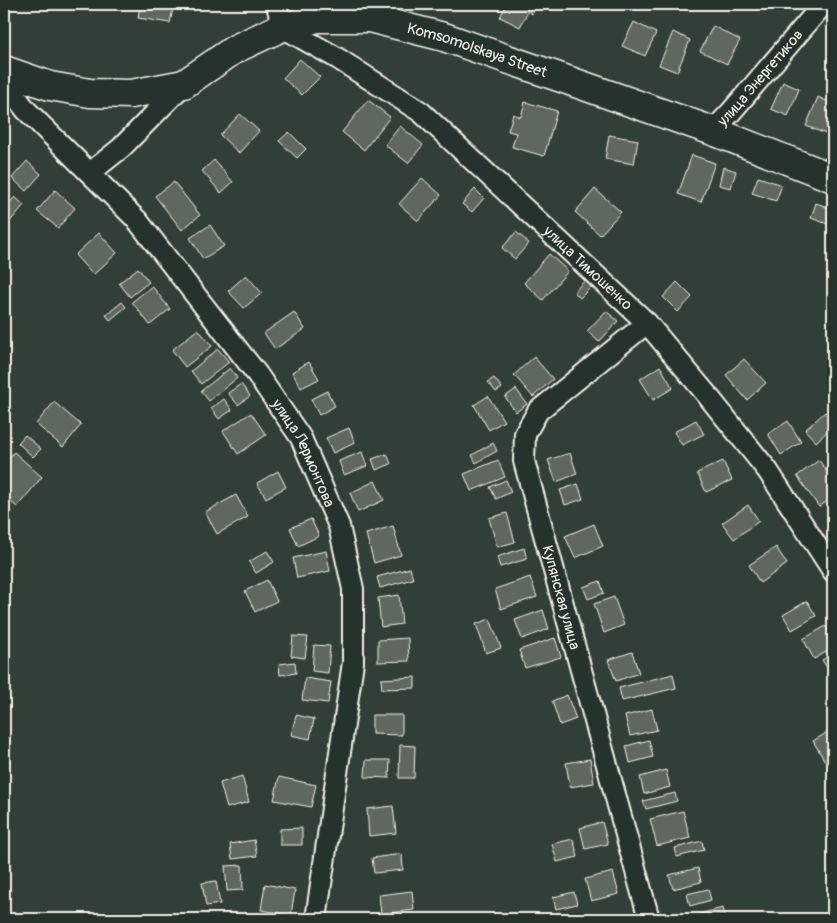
<svg xmlns="http://www.w3.org/2000/svg" width="837" height="923" font-family="Pangolin,sans-serif">
	<rect width="100%" height="100%" fill="#323e38"/>
	<filter id="ink" filterUnits="userSpaceOnUse"><feTurbulence type="fractalNoise" baseFrequency=".02" numOctaves="2"/><feDisplacementMap in="SourceGraphic" scale="10" xChannelSelector="R" yChannelSelector="G"/><feConvolveMatrix kernelMatrix="1 2 1 2 8 2 1 2 1" color-interpolation-filters="sRGB"/></filter>
	<g filter="url(#ink)">
		<!-- building -->
		<path fill="#5f6861" stroke="#f4f1e8" d="M140,4H180L179,10L173,9L170,23L138,18Z
			M507,4H534L536,5L532,14L528,11L520,27L500,17Z
			M634,22L656,33L645,56L622,46Z
			M713,26L740,40L727,64L700,51Z
			M673,32L690,40L677,72L659,65Z
			M300,59L320,77L302,95L283,78Z
			M783,82L799,89L788,116L771,109Z
			M818,97L833,104V118L826,134L806,126Z
			M368,100L390,117L364,150L342,132Z
			M525,102L557,111L544,156L512,147L516,133L508,131L513,114L521,117Z
			M240,114L259,131L239,153L220,135Z
			M400,126L423,145L408,163L385,145Z
			M289,132L306,149L297,158L279,141Z
			M609,135L638,140L634,164L605,159Z
			M692,155L715,163L701,202L678,194Z
			M214,160L233,182L221,193L202,171Z
			M27,161L41,174L26,191L12,178Z
			M723,167L736,171L731,188L719,185Z
			M758,177L782,185L776,201L752,193Z
			M422,178L441,195L418,221L399,204Z
			M174,182L200,215L182,230L155,196Z
			M475,189L484,198L472,212L462,204Z
			M595,189L621,212L600,235L575,212Z
			M55,190L75,208L58,228L37,211Z
			M15,197L24,205L7,225L4,223V209Z
			M816,203L833,209V226L811,218Z
			M210,225L224,246L203,259L190,238Z
			M516,232L529,243L515,259L502,248Z
			M99,233L117,253L93,275L75,255Z
			M549,254L568,271L543,300L524,283Z
			M138,268L149,282L130,297L119,283Z
			M246,275L262,293L244,308L228,291Z
			M586,279L592,286L580,298L574,292Z
			M677,282L692,297L678,312L663,297Z
			M152,286L170,309L150,325L132,302Z
			M122,302L126,307L110,320L106,315Z
			M606,311L618,321L599,342L587,331Z
			M294,312L305,329L275,349L264,333Z
			M198,329L212,346L185,367L172,350Z
			M218,349L229,362L201,384L191,371Z
			M534,357L553,379L533,397L514,375Z
			M744,359L766,383L747,400L726,375Z
			M309,362L319,379L301,388L292,372Z
			M660,366L673,388L653,400L640,379Z
			M230,368L237,378L209,401L201,391Z
			M494,378L502,388L496,392L488,382Z
			M241,384L250,396L238,405L228,393Z
			M516,389L527,404L516,412L505,397Z
			M327,391L335,406L319,415L311,399Z
			M488,396L504,421L489,430L474,405Z
			M224,399L232,410L219,419L211,408Z
			M54,402L81,425L63,447L36,424Z
			M825,412L833,421V426L816,442L805,430Z
			M251,413L266,435L238,454L223,431Z
			M696,420L704,434L682,445L674,432Z
			M788,421L801,442L781,455L768,434Z
			M349,428L355,443L333,453L326,438Z
			M25,435L41,449L33,457L18,443Z
			M493,443L497,451L476,463L472,455Z
			M14,452L42,477L17,507L4,496V485L7,481L4,478V464Z
			M362,452L367,466L344,475L339,461Z
			M570,453L577,474L556,482L548,460Z
			M387,454L391,464L376,470L372,459Z
			M498,460L505,477L471,491L464,474Z
			M819,460L833,481V497L819,507L797,476Z
			M723,461L732,480L706,492L697,473Z
			M278,471L286,487L266,498L257,483Z
			M506,480L511,492L496,499L490,487Z
			M375,481L384,500L358,512L350,493Z
			M578,484L583,499L565,505L560,490Z
			M236,495L248,517L217,534L205,512Z
			M748,505L759,521L734,539L722,523Z
			M507,513L515,542L497,547L489,518Z
			M311,519L319,536L298,546L290,528Z
			M594,524L603,546L575,558L565,536Z
			M393,526L401,555L374,563L366,534Z
			M776,547L787,564L760,583L749,565Z
			M524,548L527,559L500,567L497,557Z
			M267,551L274,562L256,573L249,562Z
			M326,551L330,571L297,578L293,558Z
			M410,568L413,579L380,588L377,577Z
			M530,577L537,597L501,609L495,589Z
			M267,580L277,601L255,612L245,591Z
			M600,581L604,593L588,599L583,587Z
			M399,595L402,624L381,627L378,598Z
			M614,597L624,625L604,633L594,604Z
			M807,601L816,616L792,630L783,615Z
			M543,610L549,629L522,639L515,620Z
			M490,619L501,648L486,653L476,624Z
			M826,626L833,639V648L814,659L803,639Z
			M293,636L308,637L305,658L291,656Z
			M408,638L409,661L378,662V640Z
			M555,638L561,657L525,668L519,650Z
			M314,645L330,646L328,673L312,671Z
			M632,652L639,673L616,681L608,660Z
			M833,653V677L822,660Z
			M295,662L296,673L280,675L279,664Z
			M673,674L676,688L622,701L619,688Z
			M415,677V688L382,689L381,679Z
			M305,678L331,682L328,703L302,700Z
			M833,683V697L827,686Z
			M567,695L576,719L560,725L552,701Z
			M652,709L657,730L630,736L625,716Z
			M296,715L314,719L310,739L291,735Z
			M372,715H402V735L372,734Z
			M833,729V758L826,763L813,741Z
			M649,740L653,757L630,763L626,746Z
			M400,745L415,746L414,778H399Z
			M590,759L594,783L570,787L566,763Z
			M366,760H390L389,778L365,777Z
			M666,770L670,787L644,794L640,777Z
			M242,776L249,802L227,808L220,783Z
			M279,777L316,785L311,807L274,800Z
			M675,793L677,801L646,809L643,801Z
			M393,806L396,833L369,836L367,809Z
			M683,811L690,838L657,846L650,819Z
			M602,822L608,844L585,849L580,828Z
			M302,828V845H280V829Z
			M573,839L578,857L557,862L552,844Z
			M254,840L257,856L232,859L230,844Z
			M702,841L704,850L677,857L675,848Z
			M402,854L403,870L374,873L372,858Z
			M242,865L243,890L227,891L225,866Z
			M698,868L701,882L673,889L669,875Z
			M613,872L619,894L591,901L585,879Z
			M216,881L220,904L206,906L202,883Z
			M265,884L295,890L291,915L261,910Z
			M708,889L711,900L690,906L687,894Z
			M412,891L414,910L381,914L379,895Z
			M574,892L577,904L556,909L553,897Z
			M723,908L726,919H684L683,918Z
			M630,916L631,919H616Z"/>
		<g fill="none" stroke-linecap="round" stroke-linejoin="round">
			<defs>
				<g id="street">
					<path id="s1" d="M277,4L282,27L337,58L421,112L647,323L708,396L768,471L833,571"/>
					<path id="s2" d="M4,81L26,110L137,220L257,374L301,438L339,526L353,589V662L316,919"/>
					<path id="s3" d="M713,131L731,112L820,8L828,4"/>
					<path d="M91,172L121,148L184,84"/>
					<path id="s4" d="M647,323L538,411L525,434L524,461L649,919"/>
				</g>
				<g id="secondary">
					<path id="s5" d="M4,70L50,86L90,93L131,94L184,84L235,49L282,27L318,18H369L444,37L713,131L833,178"/>
				</g>
			</defs>
			<!-- street casing -->
			<use href="#street" stroke="#f4f1e8" stroke-width="24"/>
			<!-- secondary casing -->
			<use href="#secondary" stroke="#f4f1e8" stroke-width="31"/>
			<!-- street -->
			<use href="#street" stroke="#26332d" stroke-width="20"/>
			<!-- secondary -->
			<use href="#secondary" stroke="#26332d" stroke-width="28"/>
		</g>
	</g>
	<g text-anchor="middle" stroke-width="4" stroke-linejoin="round" paint-order="stroke">
		<!-- street labels -->
		<g font-size="15" fill="#f4f1e8" stroke="#26332d">
			<text dy="5" stroke="none"><textPath href="#s5" startOffset="499">Komsomolskaya Street</textPath></text>
			<text dy="5" stroke="none"><textPath href="#s3" startOffset="71">улица Энергетиков</textPath></text>
			<text dy="5" stroke="none"><textPath href="#s1" startOffset="415">улица Тимошенко</textPath></text>
			<text dy="5" stroke="none"><textPath href="#s2" startOffset="480">улица Лермонтова</textPath></text>
			<text dy="5" stroke="none"><textPath href="#s4" startOffset="335">Купянская улица</textPath></text>
		</g>
	</g>
	<!-- margin -->
	<rect width="837" height="923" fill="none" stroke="#26332d" stroke-width="20"/>
	<rect x="10" y="10" width="817" height="903" fill="none" stroke="#f4f1e8" stroke-width="2" filter="url(#ink)"/>
</svg>
